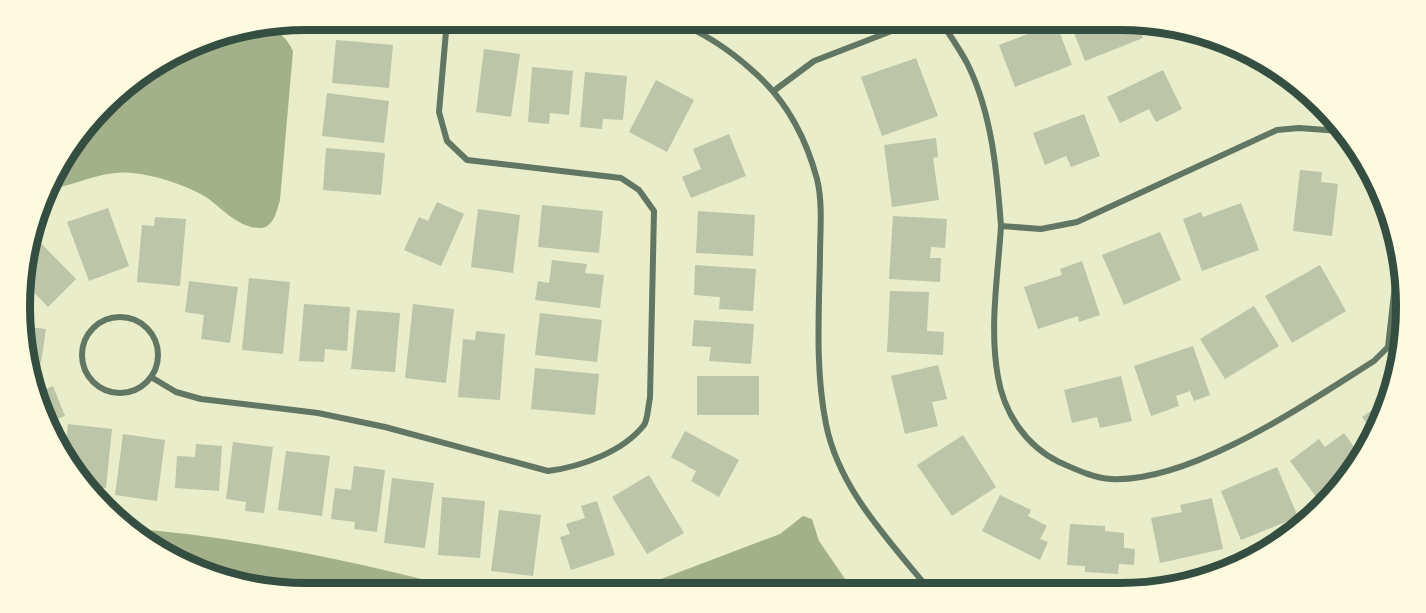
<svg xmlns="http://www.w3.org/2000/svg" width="1426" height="613" font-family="'Fira Sans Condensed',sans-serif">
	<rect width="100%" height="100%" fill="#e9edc9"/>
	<!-- water -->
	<path fill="#a3b18a" d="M263,27C277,30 286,36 293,51L280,200C277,210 274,227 261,228C239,229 222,208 206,197C186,185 155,175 132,173C103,170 76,185 48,190L58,163L118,91L214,35Z
		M803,516L812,519L819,541L854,592L624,593L780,534Z
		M126,528C245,537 361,563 477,593H307L214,578Z"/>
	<!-- building -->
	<path fill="#bcc5a7" d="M1035,20H1055L1072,65L1015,87L999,45L1033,32L1029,22Z
		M1069,20H1120L1137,22L1143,38L1085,61Z
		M336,40L393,45L389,88L332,83Z
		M484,49L520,54L511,117L476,112Z
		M916,58L938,116L882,136L861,77Z
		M532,67L573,71L569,115L550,113L549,124L528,122Z
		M1163,70L1182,109L1156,122L1149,109L1120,123L1107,97Z
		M585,72L627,76L623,120L603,119L602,129L580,127Z
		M656,80L694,100L667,152L629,132Z
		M327,93L389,101L384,143L322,136Z
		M1084,114L1100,156L1071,167L1066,156L1045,165L1033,133Z
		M729,134L746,176L691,198L682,177L701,169L693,149Z
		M936,138L938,157L933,158L939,200L892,207L884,145Z
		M326,148L385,153L381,195L323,190Z
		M1300,170L1322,172L1321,182L1338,184L1332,236L1293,231Z
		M437,202L464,214L441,266L404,250L419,217L428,221Z
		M1241,203L1259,250L1202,271L1183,219L1201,212L1203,217Z
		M542,205L603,211L599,253L538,247Z
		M108,208L129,266L89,281L67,222Z
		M478,209L520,215L513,273L471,267Z
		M698,211L755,215L753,256L696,253Z
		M893,216L947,219L945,248L931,247L930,258H941L940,282L889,279Z
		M155,217L186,219L180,286L137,282L142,225L154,226Z
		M1160,232L1181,280L1124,305L1102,255Z
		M31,233L76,279L48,307L24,282L25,251Z
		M552,260L587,264L585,273L604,275L600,308L535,300L538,281L549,283Z
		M1082,261L1100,315L1079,322L1078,316L1038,329L1024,287L1062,275L1060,269Z
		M695,265L756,269L753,311L719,309L720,297L694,295Z
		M1320,265L1346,311L1292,343L1265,296Z
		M249,278L290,282L283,354L242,350Z
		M189,281L238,287L230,343L201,339L204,315L185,312Z
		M890,291L929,292L927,331L944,332L943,355L887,352Z
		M304,304L350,307L347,351L325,349L324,362L299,361Z
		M413,304L454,309L446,383L405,378Z
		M1254,306L1279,346L1225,379L1200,339Z
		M357,310L400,313L395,372L351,369Z
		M540,313L602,320L597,362L535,355Z
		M23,316L30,317L29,327L46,329L41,363L28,361L22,344Z
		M694,320L754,324L751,364L709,361L711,347L692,346Z
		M476,331L505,334L500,400L458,397L463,339L475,340Z
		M1193,346L1210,395L1194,401L1190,391L1176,396L1179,406L1151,416L1134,366Z
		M938,365L947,399L932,402L938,426L905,434L891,376Z
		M535,368L599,374L595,415L531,409Z
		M697,376H759V415H697Z
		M1121,376L1132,421L1100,428L1097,417L1072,423L1064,390Z
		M53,386L65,416L49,422L38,392Z
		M1392,396L1391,399L1374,434L1362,417Z
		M68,424L112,429L106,488L88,486L64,458Z
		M685,431L739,460L719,497L691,481L696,471L671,457Z
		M1344,433L1362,458L1357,468L1316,497L1290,461L1319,439L1325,447Z
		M123,434L165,440L157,501L115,495Z
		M963,435L996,487L952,516L917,465Z
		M233,442L273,447L264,513L245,511L246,502L226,499Z
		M196,444L222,446L219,491L175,488L177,456L195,457Z
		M286,451L330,456L322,516L278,510Z
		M354,466L385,470L377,532L354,529L355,522L331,519L335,488L351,490Z
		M1277,467L1298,517L1241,540L1221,491Z
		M649,475L684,533L647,554L612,497Z
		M392,478L434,483L425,548L384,543Z
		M1000,495L1031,510L1028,516L1047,526L1040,539L1048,542L1040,560L982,531Z
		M442,497L485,501L480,558L438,555Z
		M1212,498L1223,549L1160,563L1151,518L1182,512L1180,505Z
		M597,501L615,555L571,570L560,537L570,534L566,524L585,518L581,506Z
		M499,510L541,515L533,576L491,571Z
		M1070,524L1105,526V531L1124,533V548L1135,549L1134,565L1119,564L1118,574L1085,572V566L1067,565Z"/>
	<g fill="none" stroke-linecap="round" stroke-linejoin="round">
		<!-- minor -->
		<path stroke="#617663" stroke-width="6" d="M670,20C702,31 729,49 754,72C786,100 806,138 817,179C823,203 820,232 820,256C819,312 815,369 826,424C839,490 890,541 931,592
			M940,20C949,34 959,48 967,63C992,113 997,172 1001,226
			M775,90L814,61L920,20
			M1340,131L1299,128L1277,130L1077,222L1041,229L1001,226C998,275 989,328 998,377C1004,413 1026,446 1059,462C1075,469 1093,478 1111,479C1191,483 1307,403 1374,361L1388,347L1398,258
			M82 355a38 38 0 1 1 76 0a38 38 0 1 1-76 0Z
			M151,377L176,392L201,399L318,413L385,427L548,471C580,467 623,452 644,425C648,419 648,406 650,398L654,211L639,190L621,178L467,160L447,141L439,112L447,20"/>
	</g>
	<!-- crop -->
	<path d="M0 0H1426V613H0ZM306 30H1120A276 276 0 0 1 1396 306V307A276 276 0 0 1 1120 583H306A276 276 0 0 1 30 307V306A276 276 0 0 1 306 30Z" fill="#fefae0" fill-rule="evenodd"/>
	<path fill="none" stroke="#344e41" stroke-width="8" d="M306 30H1120A276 276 0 0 1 1396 306V307A276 276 0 0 1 1120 583H306A276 276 0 0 1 30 307V306A276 276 0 0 1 306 30Z"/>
</svg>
